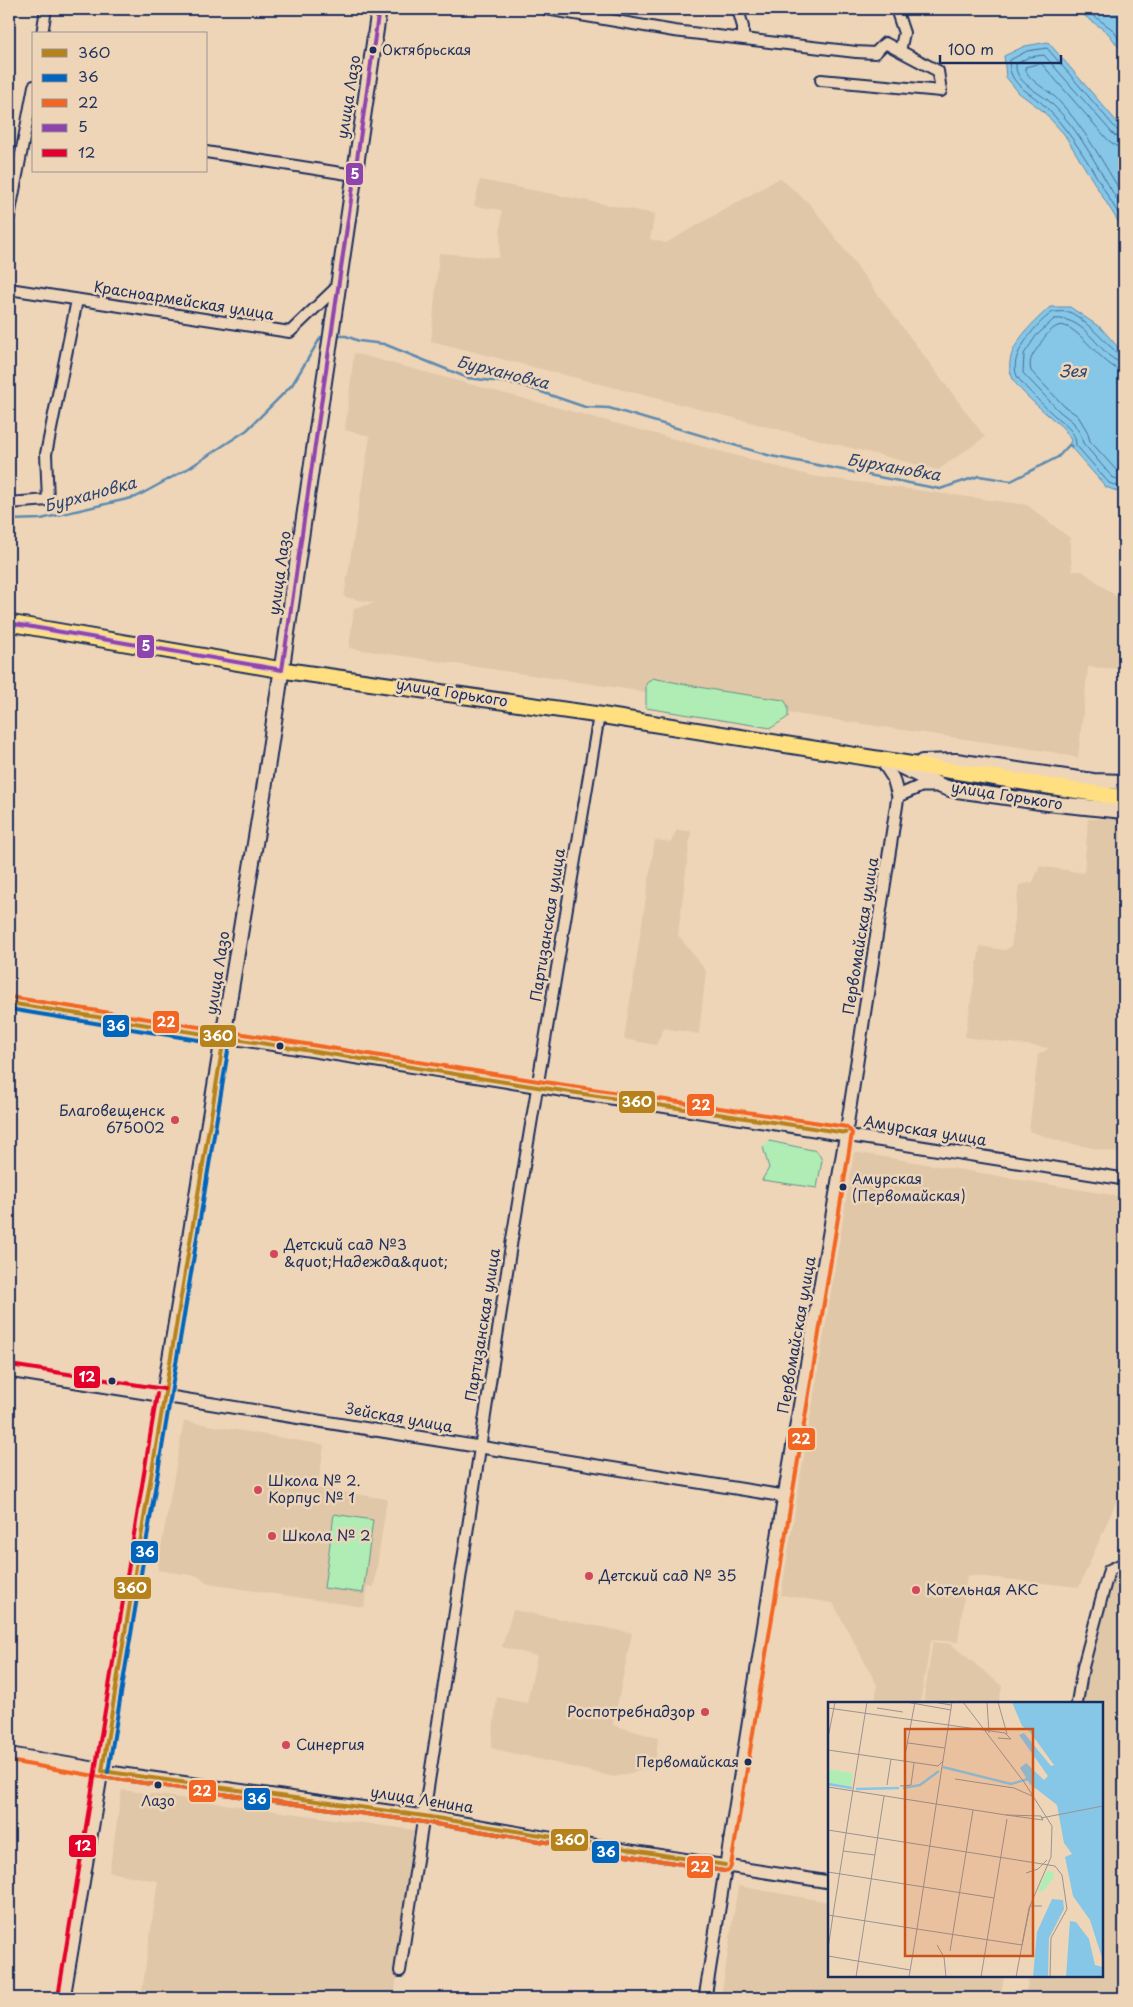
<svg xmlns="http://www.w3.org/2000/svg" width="1133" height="2007" font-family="'Playpen Sans',sans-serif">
	<rect width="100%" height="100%" fill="#efd5b7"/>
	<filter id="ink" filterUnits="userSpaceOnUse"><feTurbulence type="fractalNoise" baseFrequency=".02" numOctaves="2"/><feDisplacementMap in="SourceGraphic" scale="10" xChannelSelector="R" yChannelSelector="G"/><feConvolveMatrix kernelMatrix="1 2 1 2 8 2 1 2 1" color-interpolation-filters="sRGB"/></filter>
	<g filter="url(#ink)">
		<!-- built -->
		<path fill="#dfc7a8" d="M780,178L810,204L985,437L938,470L431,341L439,253L499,258L502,210L474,206L480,180L655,214L650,239L666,243Z
			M354,353L812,476L1027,505L1070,538L1072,571H1082L1124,602V669L1088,667L1078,758L1052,752L349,648L354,608L375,603L344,597L370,436L345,430Z
			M1088,819H1124V1154L1062,1142L1029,1131L1038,1055L1049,1048L965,1037L980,946L1004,950L1011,947L1019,885L1033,882L1040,866L1084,873Z
			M677,830L691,831L678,935L706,971L699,1034L664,1028L656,1045L624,1039L655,840L671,842Z
			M854,1152L1124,1197V1484L1079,1587L967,1575L958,1642L931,1640L920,1703H875L877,1685L833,1603L781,1595Z
			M184,1421L324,1445L318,1488L387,1499L374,1587L367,1586L364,1607L208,1584L198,1576L157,1570Z
			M1124,1571V1998H1025L1029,1976H1102V1703H1081L1113,1578Z
			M513,1610L632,1633L613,1725L658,1738L655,1767L614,1777L491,1748L497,1697L527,1703L537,1656L502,1647Z
			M933,1642L951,1644L1002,1686L999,1703H923Z
			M122,1790L414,1830L408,1901L394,1998H141L158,1881L109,1872Z
			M738,1886L829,1902V1976H1004L1000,1998H721Z"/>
		<!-- green -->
		<path fill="#afedb4" stroke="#658e89" d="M652,678L720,691L784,700L788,706V717L771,728L646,708V684Z
			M769,1141L817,1151L822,1160L817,1188L762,1180L769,1168L763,1147Z
			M334,1514L373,1520L363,1593L324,1588Z"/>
		<!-- water -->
		<path fill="#86c7e7" stroke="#5b8ab0" d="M1075,9H1124V54L1108,33Z
			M1048,42L1124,130V231L1064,134L1043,111L1019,93L1006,77L1004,56L1025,46Z
			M1050,307H1070L1101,328L1124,354V494L1106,487L1069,445L1071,440C1068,436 1066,431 1063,428C1051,417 1019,392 1013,379C999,352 1033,323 1050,307Z"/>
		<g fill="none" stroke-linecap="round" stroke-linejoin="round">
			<!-- shore -->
			<path stroke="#466c95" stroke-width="1" d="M1084,9L1112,29L1124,46
				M1124,133L1118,131L1047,48L1027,51L1010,60C1006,85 1033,93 1047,108C1079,141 1100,184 1124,223
				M1124,139L1114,135L1044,55L1029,57L1016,64C1014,82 1039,92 1050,102C1082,131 1101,175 1124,211
				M1124,147L1116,146L1108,140L1041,63L1025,67C1027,81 1048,89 1057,99C1085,128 1103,163 1124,197
				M1124,357C1116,356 1086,318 1069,312C1064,311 1057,312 1053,312C1041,320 1031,332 1024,343C1018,352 1012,365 1017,376C1021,384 1047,409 1055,416C1064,424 1076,431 1076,445L1109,483L1124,489
				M1124,363C1102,362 1088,315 1054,319L1036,336L1024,354L1023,373L1059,411L1073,422L1081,435L1083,443L1112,477L1124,482
				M1124,371C1104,370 1075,319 1058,326C1051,328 1042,340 1039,346C1033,354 1028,360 1031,371L1064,406L1078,416L1087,431L1090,441L1117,471L1124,474"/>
			<!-- stream -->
			<path stroke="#5b8ab0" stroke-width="2.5" d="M336,336H346L359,341L384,344L468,378L518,384L585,407L609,408L771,456L940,489L979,476L1011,481L1058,457L1069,445L1072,446
				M9,520L41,519L136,497L189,468L247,430L292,385L321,337H326"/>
			<defs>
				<path id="minor" d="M546,9L674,31L856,52L875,53L885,43L938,71L941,91L821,80
					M738,9L743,27V39
					M896,9L904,33L900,51
					M42,34L46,9
					M206,152L354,175
					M9,217L34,86
					M9,289L290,332L338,286
					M9,503L48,500L46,454L77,300
					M1077,1703L1083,1667L1109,1570L1124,1563
					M400,1971L512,1239L599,715"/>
				<path id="tertiary" d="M898,796L921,786H939
					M9,1003L1124,1179
					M9,1371L784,1496
					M64,1998L102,1771L424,1816L542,1837L829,1882
					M705,1998L784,1496L846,1133L898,796L893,778L882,761"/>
				<path id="secondary" d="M922,762L956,761L1093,781L1124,782
					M898,765L941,786L950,789L1047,803L1124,811
					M9,1755L102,1771C156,1444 213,1117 264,789C304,529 339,269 379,9"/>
				<path id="primary" d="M9,623L282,670L599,715L1124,798"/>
			</defs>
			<!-- minor casing -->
			<use href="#minor" stroke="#1b2f5e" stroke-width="14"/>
			<!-- tertiary casing -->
			<use href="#tertiary" stroke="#1b2f5e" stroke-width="15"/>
			<!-- secondary casing -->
			<use href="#secondary" stroke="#1b2f5e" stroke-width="18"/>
			<!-- primary casing -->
			<use href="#primary" stroke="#1b2f5e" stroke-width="19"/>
			<!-- minor -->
			<use href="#minor" stroke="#efd5b7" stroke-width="10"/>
			<!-- tertiary -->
			<use href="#tertiary" stroke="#efd5b7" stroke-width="11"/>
			<!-- secondary -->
			<use href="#secondary" stroke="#efd5b7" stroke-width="14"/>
			<!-- primary -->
			<use href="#primary" stroke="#ffdf80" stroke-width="15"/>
			<defs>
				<path id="bus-1" d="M9,1003L537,1087L846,1133
					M102,1771L224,1038
					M102,1771L424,1816L725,1865"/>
				<path id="bus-2" d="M9,1009L223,1044
					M108,1772L230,1039
					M101,1777L423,1822L724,1871"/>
				<path id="bus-3" d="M9,1761L101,1777L423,1822L724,1871L729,1870L731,1866L852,1133L847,1127L538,1081L10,997"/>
				<path id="bus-4" d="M9,623L282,670
					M282,670L379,9"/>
				<path id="bus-5" d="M10,1365L164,1389
					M58,1997L157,1394"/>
			</defs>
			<!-- bus-1 casing -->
			<use href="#bus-1" stroke="#efd5b7" stroke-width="8"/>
			<!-- bus-2 casing -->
			<use href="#bus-2" stroke="#efd5b7" stroke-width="8"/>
			<!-- bus-3 casing -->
			<use href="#bus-3" stroke="#efd5b7" stroke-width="8"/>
			<!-- bus-4 casing -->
			<use href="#bus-4" stroke="#efd5b7" stroke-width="8"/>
			<!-- bus-5 casing -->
			<use href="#bus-5" stroke="#efd5b7" stroke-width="8"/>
			<!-- bus-1 -->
			<use href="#bus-1" stroke="#b5821c" stroke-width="4"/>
			<!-- bus-2 -->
			<use href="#bus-2" stroke="#0065bd" stroke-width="4"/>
			<!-- bus-3 -->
			<use href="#bus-3" stroke="#f26522" stroke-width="4"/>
			<!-- bus-4 -->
			<use href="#bus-4" stroke="#8e44ad" stroke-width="4"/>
			<!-- bus-5 -->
			<use href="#bus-5" stroke="#e4002b" stroke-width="4"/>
		</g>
	</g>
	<!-- markers -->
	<g fill="#1b2f5e" stroke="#efd5b7" stroke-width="2">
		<circle cx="373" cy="50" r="4.5"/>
		<circle cx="280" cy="1046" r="4.5"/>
		<circle cx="843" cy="1187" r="4.5"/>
		<circle cx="112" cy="1381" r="4.5"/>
		<circle cx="748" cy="1762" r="4.5"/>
		<circle cx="158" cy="1785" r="4.5"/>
	</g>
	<g fill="#d1495b" stroke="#efd5b7" stroke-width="2">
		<circle cx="175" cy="1120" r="5"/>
		<circle cx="274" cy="1254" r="5"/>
		<circle cx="258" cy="1490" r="5"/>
		<circle cx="272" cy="1536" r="5"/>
		<circle cx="589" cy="1576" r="5"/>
		<circle cx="916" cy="1590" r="5"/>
		<circle cx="705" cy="1712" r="5"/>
		<circle cx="286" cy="1745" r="5"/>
	</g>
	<g text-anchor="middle" stroke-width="5" stroke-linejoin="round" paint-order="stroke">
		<!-- bus labels -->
		<g font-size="14" fill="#1b2f5e" stroke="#efd5b7" text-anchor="start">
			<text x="382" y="55">Октябрьская</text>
			<text x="852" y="1184">Амурская<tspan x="852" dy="17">(Первомайская)</tspan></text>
			<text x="739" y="1767" text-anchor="end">Первомайская</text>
			<text x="158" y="1806" text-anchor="middle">Лазо</text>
		</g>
		<!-- street labels -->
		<g font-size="15" fill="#1b2f5e" stroke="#efd5b7">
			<text transform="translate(349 97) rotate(-81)" y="5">улица Лазо</text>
			<text transform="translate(184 301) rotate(9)" y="5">Красноармейская улица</text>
			<text transform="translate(280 573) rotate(-82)" y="5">улица Лазо</text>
			<text transform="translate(452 693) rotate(9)" y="5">улица Горького</text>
			<text transform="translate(1007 796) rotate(9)" y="5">улица Горького</text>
			<text transform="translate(548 925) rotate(-81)" y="5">Партизанская улица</text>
			<text transform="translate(861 936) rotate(-81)" y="5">Первомайская улица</text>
			<text transform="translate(218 973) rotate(-81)" y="5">улица Лазо</text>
			<text transform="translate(925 1131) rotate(9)" y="5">Амурская улица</text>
			<text transform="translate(483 1325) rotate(-81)" y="5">Партизанская улица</text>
			<text transform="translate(797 1335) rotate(-80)" y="5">Первомайская улица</text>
			<text transform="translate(399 1418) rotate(10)" y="5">Зейская улица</text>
			<text transform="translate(422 1800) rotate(9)" y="5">улица Ленина</text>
		</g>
		<!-- poi labels -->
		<g font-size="15" fill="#1b2f5e" stroke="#efd5b7" text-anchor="start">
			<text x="165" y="1116" text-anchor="end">Благовещенск<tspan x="165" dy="17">675002</tspan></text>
			<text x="284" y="1250">Детский сад №3<tspan x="284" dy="17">&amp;quot;Надежда&amp;quot;</tspan></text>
			<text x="268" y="1486">Школа № 2.<tspan x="268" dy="17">Корпус № 1</tspan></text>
			<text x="282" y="1541">Школа № 2</text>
			<text x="599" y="1581">Детский сад № 35</text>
			<text x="926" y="1595">Котельная АКС</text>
			<text x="695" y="1717" text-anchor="end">Роспотребнадзор</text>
			<text x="296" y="1750">Синергия</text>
		</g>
		<!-- water labels -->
		<g font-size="16" font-style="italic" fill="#2b4673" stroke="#efd5b7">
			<text x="1073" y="377">Зея</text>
			<text transform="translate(503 372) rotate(14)" y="6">Бурхановка</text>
			<text transform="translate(894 467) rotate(10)" y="6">Бурхановка</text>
			<text transform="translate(90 494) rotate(-15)" y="6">Бурхановка</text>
		</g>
	</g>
	<!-- overview -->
	<g transform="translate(828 1702)">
		<rect width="275" height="275" fill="#efd5b7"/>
		<path d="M0,67L25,71L23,84L0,81ZM219,168L226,171V175L214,190L210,188Z" fill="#afedb4"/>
		<path d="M184,0H275V259L262,218L245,194L237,155L244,152L236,141L229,103L202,82L192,66L198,61L216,78L220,74L191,33L196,31L223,64L226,63L202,30L194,24ZM224,197L235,198L236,207L221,236L220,275H205L209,230ZM242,219L248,220L261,237L267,263L275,265V275H238Z" fill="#86c7e7"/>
		<path fill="none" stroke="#86c7e7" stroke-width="2.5" d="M115,65L183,82L200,77M0,82L24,86M75,86L92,83L111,69M28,87L71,86"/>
		<path fill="none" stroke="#9a9393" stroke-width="1" d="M78,0L123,8M105,0L123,3M135,0L196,80L224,124L223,155L201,206L188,275M159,0L161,31M170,0L179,32M0,6L177,31L183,37L170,36M49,6L75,10M0,36L7,0M80,41L117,46M0,48L110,64L115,59M76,59L87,0M127,77L186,86L204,94M59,83L63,57M72,84L83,83L86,61M0,85L178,113L213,114L215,118L178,113M213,116L275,104M0,128L227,164L234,173L239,207L223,236L222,275M15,149L47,153M0,170L166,196M198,171L210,167L219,158M0,213L89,227L124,0M5,213L39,0M109,243L116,255L118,275M0,247L5,213M122,249L145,108M0,254L82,268M28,275L56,94M81,275L89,227L194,243L202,204H214M153,275L179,117"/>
		<path fill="#c95318" fill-opacity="0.15" stroke="#c95318" stroke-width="2.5" d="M77,27H205V254H77Z"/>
		<rect width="275" height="275" fill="none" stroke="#1b2f5e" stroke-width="2.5"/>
	</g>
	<g stroke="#efd5b7" stroke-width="2">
		<rect x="345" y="162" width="19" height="24" rx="5" fill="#8e44ad"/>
		<rect x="136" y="634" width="19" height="25" rx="5" fill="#8e44ad"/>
		<rect x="152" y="1010" width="28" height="24" rx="5" fill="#f26522"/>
		<rect x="102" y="1014" width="28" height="24" rx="5" fill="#0065bd"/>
		<rect x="199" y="1024" width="38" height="24" rx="5" fill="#b5821c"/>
		<rect x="618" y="1090" width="38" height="24" rx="5" fill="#b5821c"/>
		<rect x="686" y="1093" width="29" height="24" rx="5" fill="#f26522"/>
		<rect x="73" y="1365" width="28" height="24" rx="5" fill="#e4002b"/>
		<rect x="787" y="1427" width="29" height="24" rx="5" fill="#f26522"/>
		<rect x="130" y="1540" width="29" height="24" rx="5" fill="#0065bd"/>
		<rect x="113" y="1576" width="39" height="24" rx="5" fill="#b5821c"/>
		<rect x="188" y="1779" width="29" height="24" rx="5" fill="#f26522"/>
		<rect x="243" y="1787" width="28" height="24" rx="5" fill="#0065bd"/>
		<rect x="550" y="1828" width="39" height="24" rx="5" fill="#b5821c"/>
		<rect x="68" y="1834" width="29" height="24" rx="5" fill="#e4002b"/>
		<rect x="591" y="1840" width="29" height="24" rx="5" fill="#0065bd"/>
		<rect x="686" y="1855" width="28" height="24" rx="5" fill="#f26522"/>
	</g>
	<g font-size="14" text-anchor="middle" font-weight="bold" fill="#fff">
		<text x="355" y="179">5</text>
		<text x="146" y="651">5</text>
		<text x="166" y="1027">22</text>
		<text x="116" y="1031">36</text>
		<text x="218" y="1041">36О</text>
		<text x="637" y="1107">36О</text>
		<text x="701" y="1110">22</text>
		<text x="87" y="1382">12</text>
		<text x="801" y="1444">22</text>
		<text x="145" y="1557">36</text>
		<text x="132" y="1593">36О</text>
		<text x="202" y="1796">22</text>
		<text x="257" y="1804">36</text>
		<text x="570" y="1845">36О</text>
		<text x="83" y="1851">12</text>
		<text x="606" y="1857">36</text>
		<text x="700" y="1872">22</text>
	</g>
	<!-- margin -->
	<rect width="1133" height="2007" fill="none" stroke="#efd5b7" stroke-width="30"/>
	<rect x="15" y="15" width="1103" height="1977" fill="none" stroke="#1b2f5e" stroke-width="2" filter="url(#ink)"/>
	<!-- legend -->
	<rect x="32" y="32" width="175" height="140" fill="#efd5b7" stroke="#9a9393"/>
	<rect x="42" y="49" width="25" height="8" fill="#b5821c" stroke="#9a9393"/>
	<text x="78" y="58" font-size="15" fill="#1b2f5e">36О</text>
	<rect x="42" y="74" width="25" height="8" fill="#0065bd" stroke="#9a9393"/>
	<text x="78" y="82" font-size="15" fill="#1b2f5e">36</text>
	<rect x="42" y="99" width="25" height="8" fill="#f26522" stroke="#9a9393"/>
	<text x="78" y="108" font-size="15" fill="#1b2f5e">22</text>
	<rect x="42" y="124" width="25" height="8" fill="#8e44ad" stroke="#9a9393"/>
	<text x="78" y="132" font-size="15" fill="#1b2f5e">5</text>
	<rect x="42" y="149" width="25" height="8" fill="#e4002b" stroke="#9a9393"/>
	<text x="78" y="158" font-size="15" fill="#1b2f5e">12</text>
	<!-- scale -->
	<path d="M940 55v8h121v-8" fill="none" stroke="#1b2f5e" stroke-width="2.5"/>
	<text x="948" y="55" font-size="15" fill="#1b2f5e" stroke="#efd5b7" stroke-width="4" paint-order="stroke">100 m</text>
</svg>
